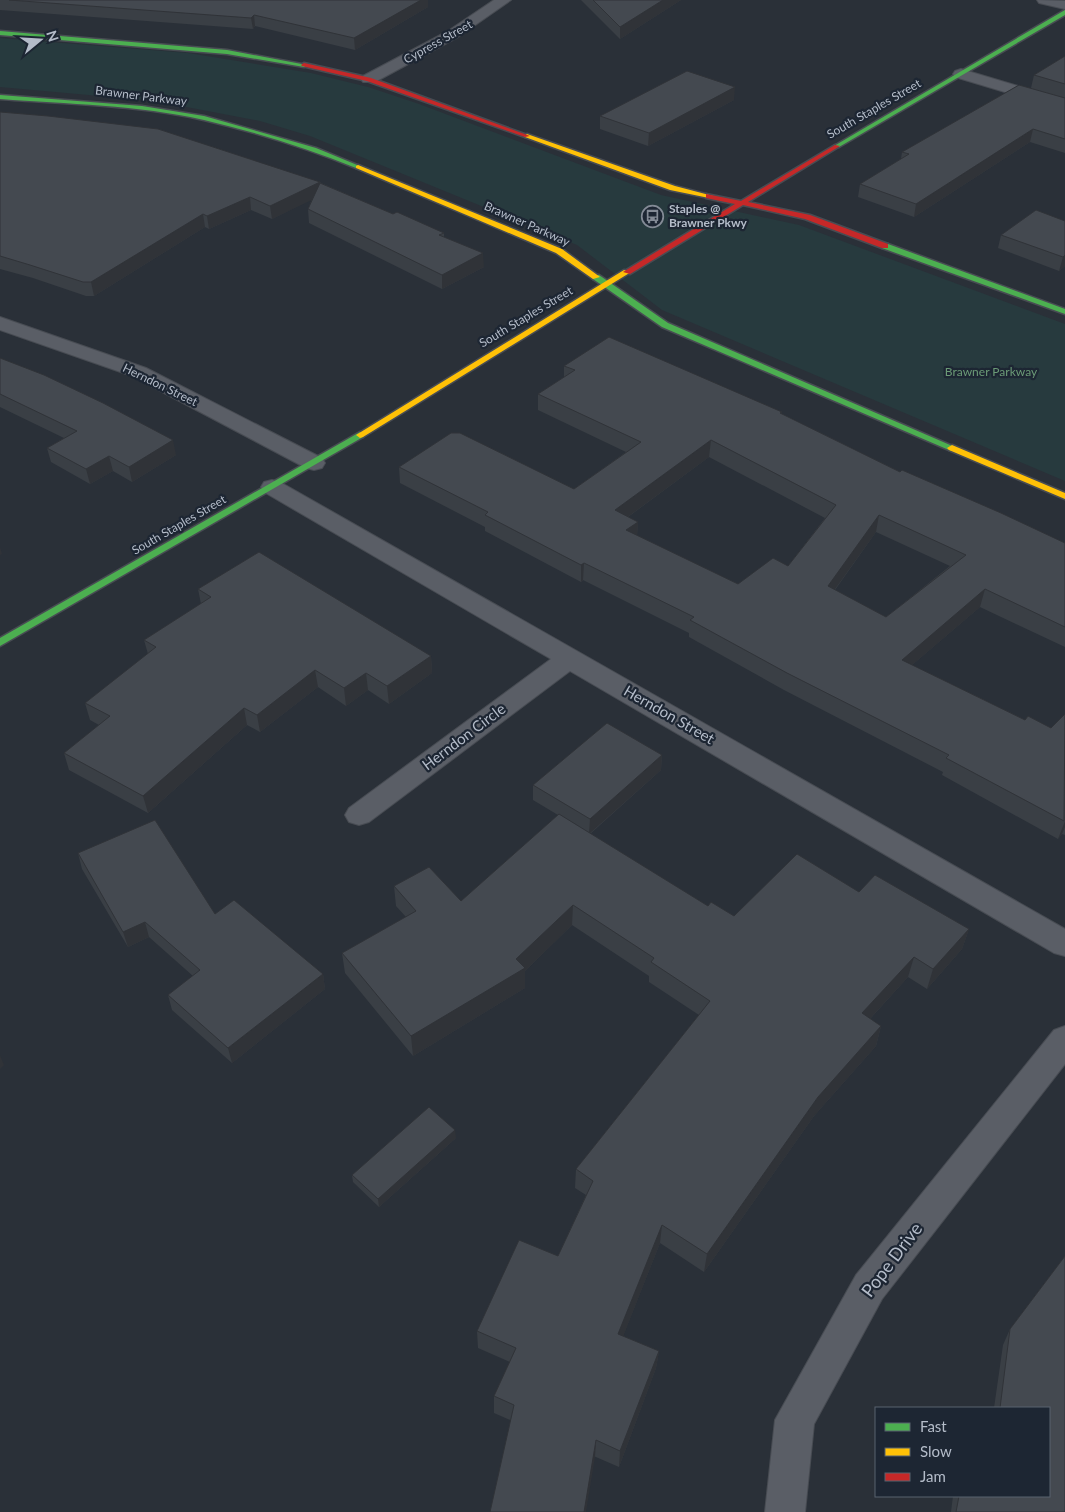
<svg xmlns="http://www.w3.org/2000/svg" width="1065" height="1512" font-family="Lato,sans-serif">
	<rect width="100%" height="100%" fill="#2a3038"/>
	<!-- green -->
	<path fill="#273a3e" d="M0,38L188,53L311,73L368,87L419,104L661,195L799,225L1065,324V481L662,310L577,245L310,136L260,121L155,101L0,87Z"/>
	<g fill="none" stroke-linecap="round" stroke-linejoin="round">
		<defs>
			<path id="street" d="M494,0H511L458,37L375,82H363L361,79L363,76L448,31Z
				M1037,0L1065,1V9L1039,3Z
				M961,69L1065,100V110L955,77L953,74L955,71Z
				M0,317L146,368L322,458L325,463L322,468L314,470L306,468L132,376L0,330Z
				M272,480L280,482L1065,929V956L1054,953L570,671L369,822L359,825L349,822L345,815L349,808L551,659L264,492L261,487L264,482Z
				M1065,1026V1064L882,1299L814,1424L805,1512H765L775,1420L856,1275L1054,1030Z"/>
			<path id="fast" d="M1065,10V15L839,147L834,146Z
				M0,31L227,50L307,65L304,67L227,54L0,35Z
				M0,95L142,106L204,116L316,148L362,167L356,168C307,148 255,132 204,120C138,105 67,104 0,99Z
				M882,244H888L1065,309V314L882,248Z
				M593,275H599L668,323L957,448L952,451L949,450L662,327L593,279Z
				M360,432L364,435L363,437L0,646V638Z"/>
			<path id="slow" d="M527,134L675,186L713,196L709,198L670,190L525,137L524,136Z
				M358,165L562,249L600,277L593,279L556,253L356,168V166Z
				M624,270L631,272L363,437L360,438L356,435Z
				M952,445L1065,493V499L949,450L947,448Z"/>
			<path id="jam" d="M304,63L371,78L530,136L525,137L367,81L302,66L301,65Z
				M835,145L840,146L748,202L810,215L888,244V248H882L805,219L743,205L630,274L623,272L735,204L706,198V194L741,201Z"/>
		</defs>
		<!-- street casing -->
		<use href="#street" stroke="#484c53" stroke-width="2"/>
		<!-- fast casing -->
		<use href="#fast" stroke="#484c53" stroke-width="3"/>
		<!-- slow casing -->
		<use href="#slow" stroke="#484c53" stroke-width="3"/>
		<!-- jam casing -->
		<use href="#jam" stroke="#484c53" stroke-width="3"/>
		<!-- street -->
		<use href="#street" fill="#5a5e66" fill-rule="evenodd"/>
		<!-- fast -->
		<use href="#fast" fill="#4caf50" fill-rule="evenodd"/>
		<!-- slow -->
		<use href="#slow" fill="#ffc107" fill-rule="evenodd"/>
		<!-- jam -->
		<use href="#jam" fill="#c62828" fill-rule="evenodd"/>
	</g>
	<!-- wall -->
	<path fill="#3a3f45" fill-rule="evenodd" d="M0,0H428V7L355,50L255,26L253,29L0,10Z
		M581,0H681L620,39Z
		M1065,56V153L1030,142L914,217L858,197L860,184L901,159L902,152L1031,88L1034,75Z
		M734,100L648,146L600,129V116Z
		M0,112L320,182L321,183L393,214L444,233V237L484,267L442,289L309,223L308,209L312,199L272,219L251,210L209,229L205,227L94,296H86L33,278L0,269Z
		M1065,221V266L1059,271L998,248L1001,235Z
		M0,358L176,455L132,482L113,471L90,484L51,462L47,448L64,438L0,407Z
		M564,366L782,414L900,472L1065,543V647L980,607L912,665L1025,720L1051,728L1065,714V835L1062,834L1058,839L942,775L943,772L784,690L689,637V633L583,580L581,582L485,531V527L400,483L399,467L574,489L626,452L538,410V394L564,377ZM709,457L825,518L788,566L738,584L637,536L638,522L628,517ZM876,532L950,566L886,617L835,590Z
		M198,589L431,656L432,673L389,704L368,690L346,706L318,687L260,732L247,725L148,813L69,770L64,753L99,725L90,720L85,703L148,654L144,640L201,604Z
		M662,755L661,770L590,834L708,906L734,916L859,892L969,929L962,949L927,989L908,977L870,1019L881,1026L876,1046L814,1116L704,1272L660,1243L623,1336L659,1351L656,1368L619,1467L494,1413V1396L510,1362L478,1348L477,1331L558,1256L586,1195L575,1188L576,1169L699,1015L649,982V976L572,925L525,971V988L413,1056L345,973L342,953L406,917L396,906L394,886L461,901L558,815L533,800V785Z
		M78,853L215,914L323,974L325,989L232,1063L172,1010L168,995L193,976L149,937L128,947L82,869Z
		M456,1138L379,1207L353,1182L352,1175Z
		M1065,1256V1512H951L953,1496H1049V1408H994L1003,1345L1010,1329Z"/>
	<!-- shaded-wall -->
	<path fill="#303338" d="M418,0H428V7L355,50L354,38Z
		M663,0H681L620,39V27Z
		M254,15L255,26L253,29L251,18Z
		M735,87L734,100L648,146L649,133Z
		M1033,129L1030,142L914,217L916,204Z
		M320,182L322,195L272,219L270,206Z
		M250,197L251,210L209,229L207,216Z
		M203,214L205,227L94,296L91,282Z
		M483,253L484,267L442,289V275Z
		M1065,255V266L1059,271L1063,257Z
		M173,440L176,455L132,482L129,467Z
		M711,440L709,457L614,527L615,510Z
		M109,456L113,471L90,484L86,469Z
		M879,515L876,532L825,603L828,586Z
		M638,522L637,539L626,530Z
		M0,547L2,554L0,555Z
		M584,563L583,580L581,582V565Z
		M985,589L980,607L898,677L902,660Z
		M431,656L432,673L389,704L387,686Z
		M315,670L318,687L260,732L257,715Z
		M366,673L368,690L346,706L344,688Z
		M244,708L247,725L148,813L143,796Z
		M662,755L661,770L589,834L590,819Z
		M1065,821V827L1062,834L1058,839Z
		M573,905L572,925L525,971V988L413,1056L411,1036L516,959Z
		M145,922L149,937L128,947L123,932Z
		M969,929L962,949L927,989L933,969Z
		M914,957L908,977L857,1033L862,1013Z
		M323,974L325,989L232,1063L228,1048Z
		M881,1026L876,1046L814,1116L704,1272L707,1254L818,1097Z
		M0,1055L4,1065L0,1069Z
		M455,1130L456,1138L379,1207L378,1199Z
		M662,1225L660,1243L617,1352L618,1334Z
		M659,1351L656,1368L619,1467L620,1451Z
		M596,1440L595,1457L586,1512H584Z"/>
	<!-- building -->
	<path fill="#444950" stroke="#303338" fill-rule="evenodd" d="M9,0H421L354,38L254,15L251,18Z
		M593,0H663L620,27Z
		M1065,56V84L1034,75Z
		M687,71L735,87L649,133L600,116Z
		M1019,85L1065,98V139L1033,129L916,204L860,184L909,154L902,152Z
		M0,112L48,116L158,129L320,182L270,206L250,197L207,216L203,214L91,282H83L30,265L0,256Z
		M320,183L393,214L397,212L444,233L439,235L483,253L442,275L308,209Z
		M1036,210L1065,221V255L1063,257L1001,235Z
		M609,337L782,412L780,413L900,472L902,470L1001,513L1065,543V627L985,589L902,660L1025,720L1028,716L1051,728L1065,714L1064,821L946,758L949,755L787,673L690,620L694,617L584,563L581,565L485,515L488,512L399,467L451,433H460L574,489L641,442L538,394L575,370L564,366ZM711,440L836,505L788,566L773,558L738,584L626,530L638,522L615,510ZM879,515L966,555L886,617L828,586Z
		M0,358L44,375L103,403L173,440L129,467L109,456L86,469L47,448L77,431L0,394Z
		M259,552L431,656L387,686L366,673L344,688L315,670L257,715L244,708L143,796L64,753L110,716L85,703L156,647L144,640L211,597L198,589Z
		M607,723L662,755L590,819L533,785Z
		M559,814L708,906L711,902L734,916L797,854L859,892L875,875L969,929L933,969L914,957L862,1013L881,1026L818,1097L707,1254L662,1225L618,1334L659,1351L620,1451L596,1440L584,1512H490L514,1405L494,1396L516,1348L477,1331L519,1240L558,1256L593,1181L576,1169L710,1001L651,962L654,958L573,905L516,959L525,968L411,1036L342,953L416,911L394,886L429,867L461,901Z
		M155,820L215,914L234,900L323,974L228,1048L168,995L200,970L145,922L123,932L78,853Z
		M429,1107L455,1130L378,1199L352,1175Z
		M1065,1256V1512H956L959,1496H1049V1408H1000L1010,1329Z"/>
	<!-- icons -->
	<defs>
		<symbol id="bus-ring" viewBox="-11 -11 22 22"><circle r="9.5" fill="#1d2633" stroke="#848b96" stroke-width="1.5"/><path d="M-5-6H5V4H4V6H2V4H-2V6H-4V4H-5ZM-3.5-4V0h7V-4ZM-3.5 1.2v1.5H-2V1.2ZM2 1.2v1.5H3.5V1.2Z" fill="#848b96"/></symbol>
	</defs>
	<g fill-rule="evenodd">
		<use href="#bus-ring" x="640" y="204" width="25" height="25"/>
	</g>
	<g text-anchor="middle" stroke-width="4.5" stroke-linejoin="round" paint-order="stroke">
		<!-- far-street labels -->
		<g font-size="12" fill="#b4bcc9" stroke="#1d2633">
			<text transform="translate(438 42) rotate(-29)" y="4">Cypress Street</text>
			<text transform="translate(141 96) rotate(7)" y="4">Brawner Parkway</text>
			<text transform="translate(874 109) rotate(-30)" y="4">South Staples Street</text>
			<text transform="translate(527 224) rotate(24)" y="4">Brawner Parkway</text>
			<text transform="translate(526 317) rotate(-31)" y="4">South Staples Street</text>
			<text transform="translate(160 385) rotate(26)" y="4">Herndon Street</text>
			<text transform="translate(179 525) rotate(-30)" y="4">South Staples Street</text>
		</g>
		<!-- far-poi labels -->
		<g font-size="12" font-weight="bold" fill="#b4bcc9" stroke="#1d2633" text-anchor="start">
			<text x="669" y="213">Staples @<tspan x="669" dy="14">Brawner Pkwy</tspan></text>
		</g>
		<!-- far-park labels -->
		<g font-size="12" fill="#6b9a76" stroke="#1d2633">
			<text x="991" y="376">Brawner Parkway</text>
		</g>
		<!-- street labels -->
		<g font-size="15" fill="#b4bcc9" stroke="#1d2633">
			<text transform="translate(669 715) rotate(30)" y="5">Herndon Street</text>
			<text transform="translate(464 737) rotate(-37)" y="5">Herndon Circle</text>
		</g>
		<!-- near-street labels -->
		<g font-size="18" fill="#b4bcc9" stroke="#1d2633">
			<text transform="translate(892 1260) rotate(-53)" y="6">Pope Drive</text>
		</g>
	</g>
	<!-- legend -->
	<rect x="875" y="1407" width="175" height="90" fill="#1d2633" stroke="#59626f"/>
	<rect x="885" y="1423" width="25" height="8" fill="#4caf50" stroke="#59626f"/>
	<text x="920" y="1432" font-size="15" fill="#b4bcc9">Fast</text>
	<rect x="885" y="1448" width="25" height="8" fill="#ffc107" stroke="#59626f"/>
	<text x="920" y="1457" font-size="15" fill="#b4bcc9">Slow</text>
	<rect x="885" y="1473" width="25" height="8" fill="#c62828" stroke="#59626f"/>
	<text x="920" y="1482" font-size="15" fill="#b4bcc9">Jam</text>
	<!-- north arrow -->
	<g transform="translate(40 40) rotate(72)" stroke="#1d2633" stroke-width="4" paint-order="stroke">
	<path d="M0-4L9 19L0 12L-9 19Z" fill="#b4bcc9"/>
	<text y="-8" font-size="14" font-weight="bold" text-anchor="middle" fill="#b4bcc9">N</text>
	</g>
</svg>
